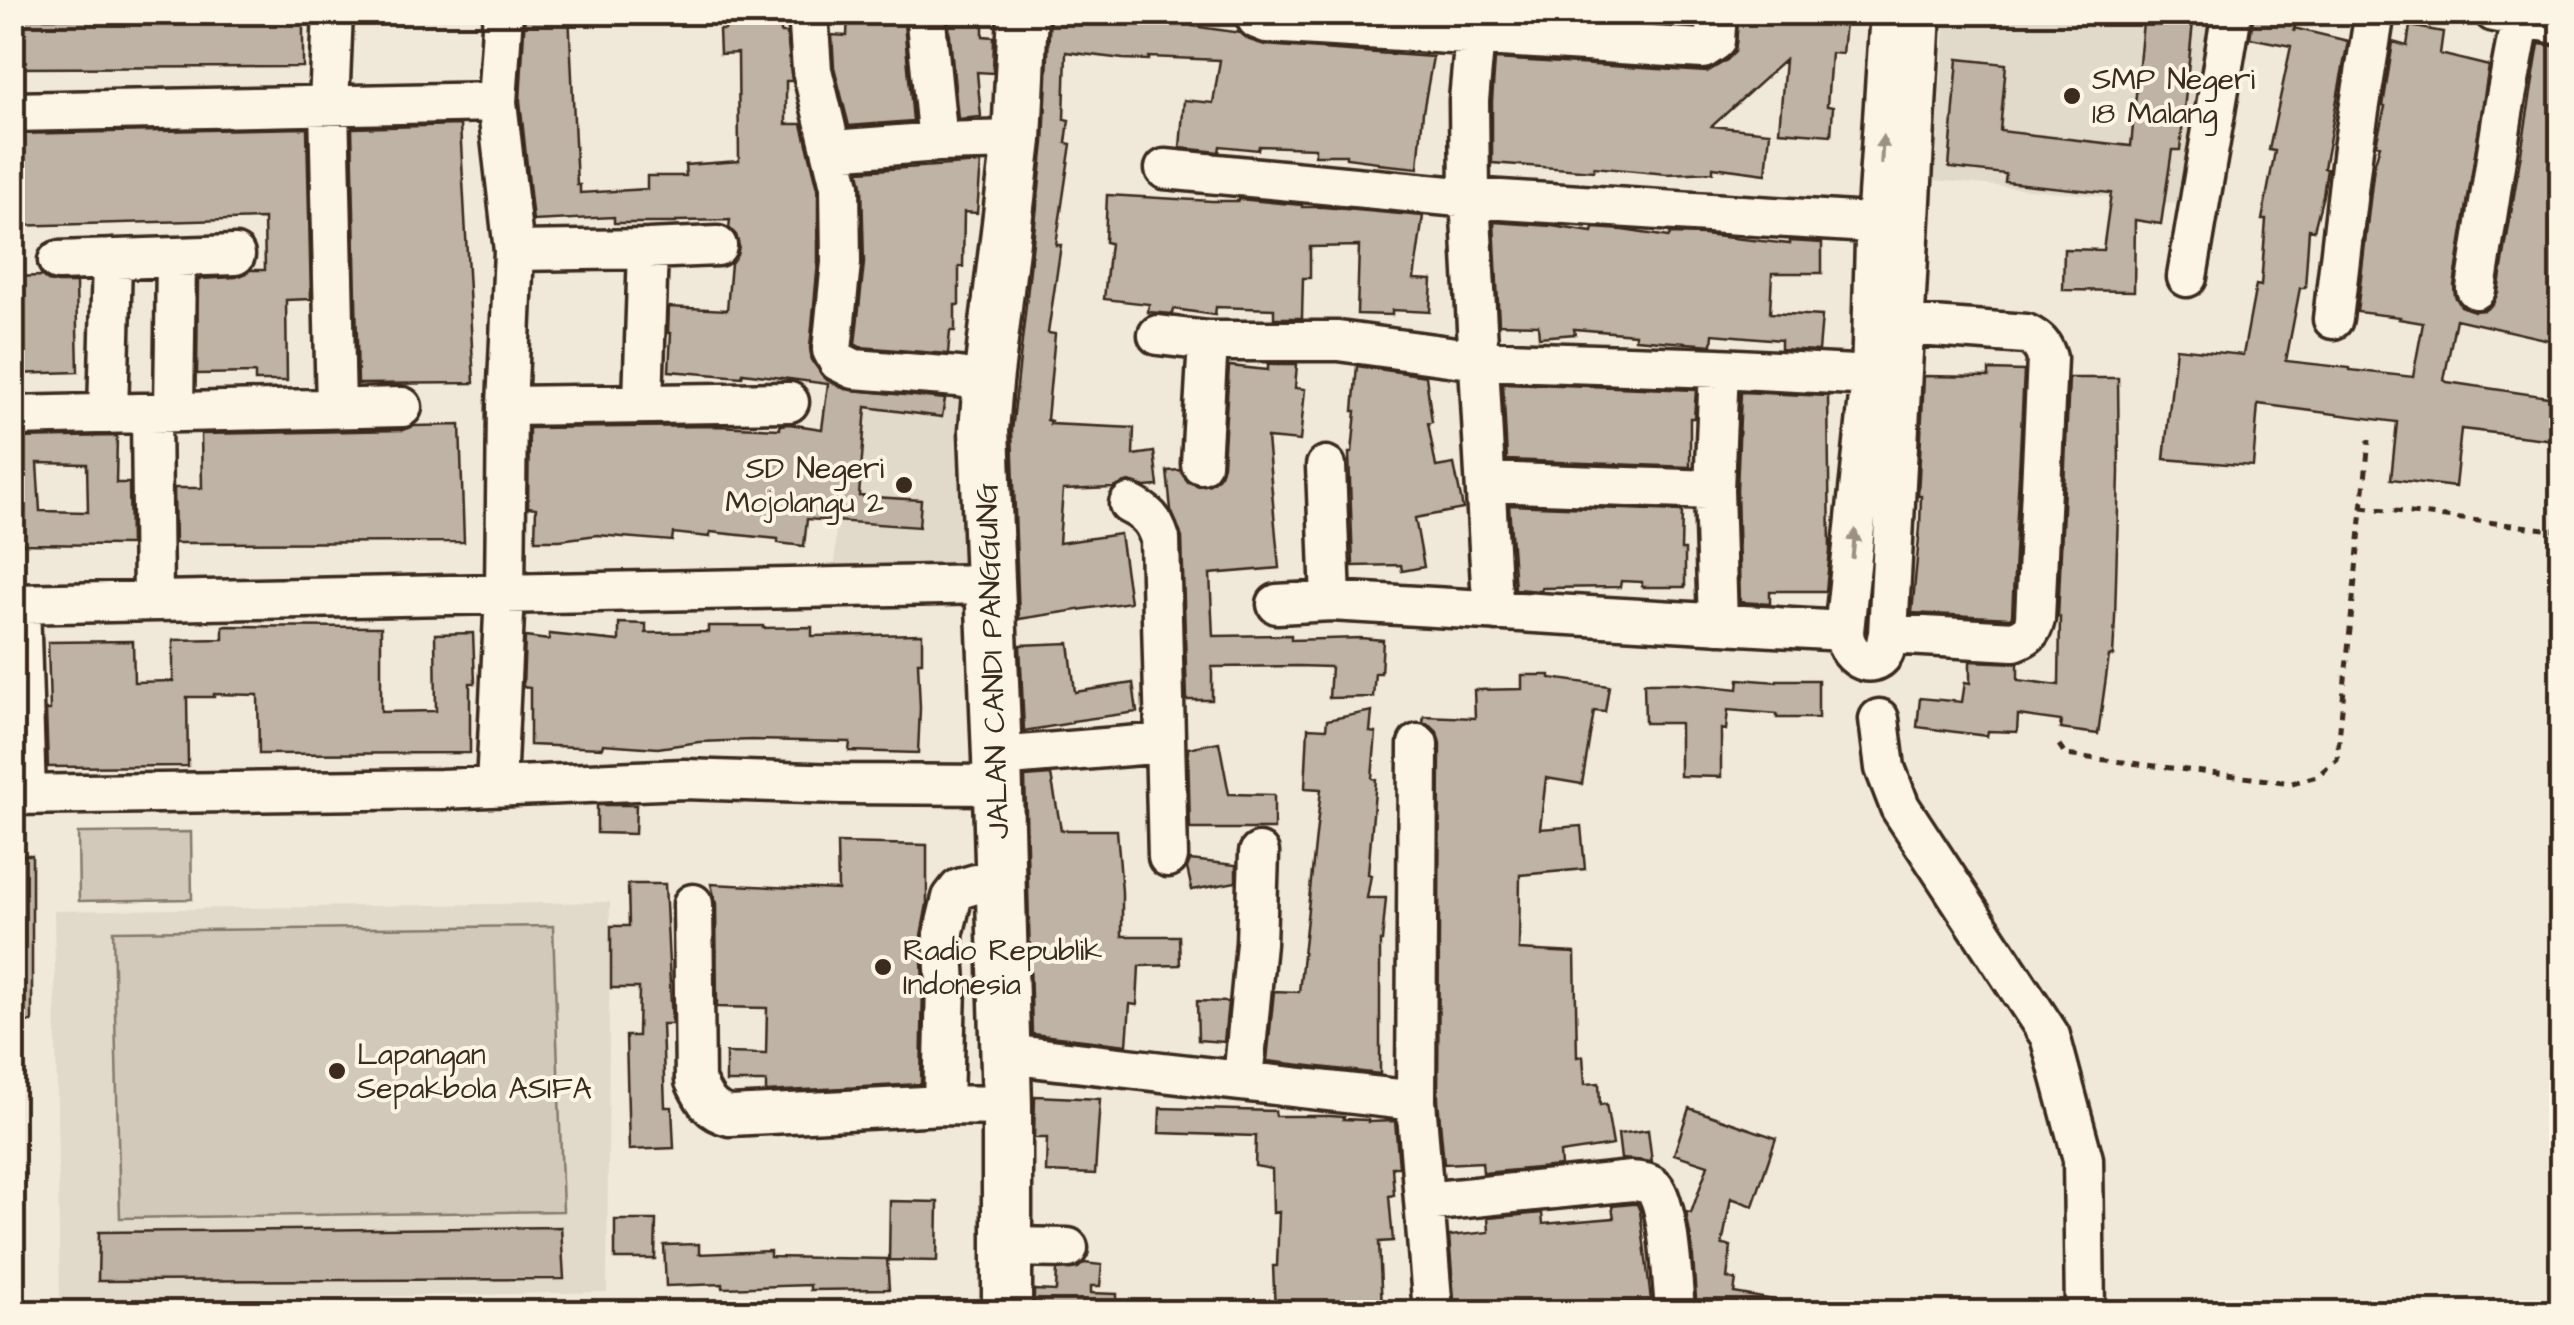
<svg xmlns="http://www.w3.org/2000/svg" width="2574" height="1325" font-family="'Architects Daughter',sans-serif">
	<rect width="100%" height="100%" fill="#f0e9d9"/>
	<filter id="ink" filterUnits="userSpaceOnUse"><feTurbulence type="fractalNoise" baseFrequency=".01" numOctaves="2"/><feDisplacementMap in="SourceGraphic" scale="20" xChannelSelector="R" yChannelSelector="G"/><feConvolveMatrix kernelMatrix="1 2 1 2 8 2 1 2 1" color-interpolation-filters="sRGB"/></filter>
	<g filter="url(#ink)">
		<!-- built -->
		<path fill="#e1d9c9" d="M1946,13H2219L2186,204L1934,180Z
			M837,373L975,388L971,572L835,575Z
			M610,902L607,1292L60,1303L54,911Z"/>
		<!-- green -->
		<path fill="#d2c9ba" stroke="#867a6c" stroke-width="2.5" d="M191,832L192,899L79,901L78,833Z
			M553,926L563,1211L120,1218L113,931Z"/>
		<!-- building -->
		<path fill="#beb3a4" stroke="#3b2a1e" stroke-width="2.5" fill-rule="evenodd" d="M525,12H569L577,185H580V193L647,189V176H686L685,165L739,161L738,53L720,54L719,30H725L726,12H773V28H781V33H787L792,81H786V124H802L818,189V262L810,348L812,361L827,380L845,389L945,399L942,417L866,407L859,496L921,500L919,527L807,519L804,546L778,543V539L710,532V537L673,533L672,541L597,535L560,540H535L536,508L528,507L529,428L716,426L780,429V425L789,424L822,429L828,384L743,373L742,377L669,371L671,333H668L669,307L727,310L731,263L737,255L739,246L736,235L729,228L730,220L676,221V223H614V217L533,221L520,101Z
			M848,12H903L913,121L849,126L834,67L832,35L847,36Z
			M1050,12H1193L1192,26L1241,33L1249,40L1265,45L1433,57L1423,112L1418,168L1378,164V162L1346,158V155H1315V148L1259,146L1258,150L1220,146L1219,152L1180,148L1184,100L1213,103L1220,60L1149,57V60L1123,59L1066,52L1064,119L1069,120L1066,143L1071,144L1056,245H1061L1048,333L1055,334L1047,420L1051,421L1050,424L1134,428L1133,455L1154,452L1158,486L1145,487L1129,482L1114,488L1063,490L1059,543L1120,534L1130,602L1019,619L1012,431L1044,143Z
			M1739,12L1845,22L1842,54L1831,53L1827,106L1833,107L1831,135L1779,131L1785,60L1712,126L1770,132L1766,174L1713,167V172L1667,174L1594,167L1593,171L1492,163V101L1495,59L1707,72L1727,60L1735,52Z
			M2144,12H2194L2180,150H2172L2161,224L2135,220L2134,291L2063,290L2064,249L2103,250L2111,193L2005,182L2006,174L1949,168L1958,59L2006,64L2000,131L2131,146Z
			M2254,12H2297L2294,32V28L2348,41L2324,168L2327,169L2323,195L2314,230L2309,229L2305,288H2300L2286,361L2350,368V370L2413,377L2423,323L2399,319L2400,317L2357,312L2374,166L2380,145L2376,144L2385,107L2383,106L2393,42L2407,46L2410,26L2443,32L2440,54L2489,66L2454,286L2455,296L2461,306L2474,311L2485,310L2493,304L2498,292L2539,44L2562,47V343L2456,319L2444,380L2447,382L2562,399V441L2461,429L2455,487L2391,479L2397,422L2258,404L2253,466L2164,459L2176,348L2243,355L2256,285L2261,286L2266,220H2262L2275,151L2269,150L2291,46L2250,38Z
			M983,15V36L994,37L993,73L977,72L981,117L958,119L948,16Z
			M12,18H303V67L12,68Z
			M460,125L474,383L358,384L352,128Z
			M307,128L311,299L286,300L287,381H255V373L197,374L198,279L236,277L250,270H265L264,219L12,226V134Z
			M981,163L977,213L964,212L963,267H959V305H955V331H950L948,354L860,347L855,344L864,263L862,186L859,171Z
			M1107,195L1212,201H1239V199L1302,205V207H1323L1423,216L1414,279L1432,280L1430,312L1392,310V315L1357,314L1359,246L1310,247V278H1303L1302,318H1274V309L1216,307L1215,315L1174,309L1173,314L1148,312L1149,304L1104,299L1110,243L1105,242Z
			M1494,222L1552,226L1592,232L1593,228L1623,230L1669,237L1670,234L1703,235L1790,244V241L1822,243V273H1772L1770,313L1822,316L1819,351L1781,349V340L1713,334L1712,345L1635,339V334L1574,329L1575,334L1539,337L1538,325L1499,324Z
			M42,276L48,281L58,283H76L78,372L12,374V277Z
			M1268,364H1297L1295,388L1305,389L1300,441L1267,438L1279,568L1210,574L1213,636L1291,635V640L1360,638L1383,640L1381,673H1375L1373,697L1329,698L1331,667L1297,666L1212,667V700H1187L1182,538L1171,510L1167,471L1180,470L1188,482L1199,486L1210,484L1219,477L1223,465L1229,366L1268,370Z
			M1357,366L1426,376L1432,422L1428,423L1436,467L1454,464L1463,509L1415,518L1424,567L1402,571L1401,565L1353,566L1349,453H1352L1356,411H1353Z
			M1989,370L2024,371L2012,616L2010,618L1912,613L1920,527L1921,496H1918L1924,376L1989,377Z
			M2069,378H2118L2119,472L2115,618L2113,656H2109L2098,734L2060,729L2061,721L2018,715L2017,732L1988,731L1987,736L1917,727L1920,698L1962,702L1965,682L1970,683V661L2018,663V680L2059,685L2060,617H2058Z
			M1503,383L1696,390L1694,418H1690V467L1507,460Z
			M1741,392L1828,396L1830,551L1826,591H1770V604L1740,602L1737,490Z
			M460,425L464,542L175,543L174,488H202L201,434L403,430L414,426Z
			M117,436L116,483H129L130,545L12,544V438ZM37,463L87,464L88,512L40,511Z
			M1509,505L1682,511L1681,550H1685V587H1642V582L1621,581L1620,587L1542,588L1541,591L1515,589Z
			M619,623L646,624V633L708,632V626H763V628L812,627V636L922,634V662H918L920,708L918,753L849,751L850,742L752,740L699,742L658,748L603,744L602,748L530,745V688L523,687L525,637L549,640V634L619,641Z
			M223,626L381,627V712L436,711L435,634L473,633L475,683H470V753L259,754L258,695L214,694V697H187L188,766L48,767L46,710H50L48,642L133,641L134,682L173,681V640L223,639Z
			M1069,643L1075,692L1133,683L1137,712L1072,721V723L1024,731L1020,645Z
			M1522,675H1550V678L1609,686L1605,712L1594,711L1582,784L1546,778L1540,829L1581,826L1585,869L1520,875L1519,950L1575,953L1577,1057L1583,1056L1585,1084L1599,1083L1600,1105L1606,1104L1613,1145L1560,1153L1561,1166L1483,1173L1482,1162L1444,1164L1438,1100L1440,744L1437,732L1430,725L1423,723L1424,716L1475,718L1474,690L1522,689Z
			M1739,679L1777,682V680H1818V718H1777V714L1728,710L1726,730L1721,729V777L1680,776V723H1645L1644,683H1680L1738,689Z
			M1372,711L1370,732L1376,733L1372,778L1376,779L1368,874L1371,875L1367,898H1386L1382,941H1380V1074L1267,1061L1274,991L1299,992L1321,789L1305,788L1308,728L1326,729L1327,720Z
			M1219,742L1229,794L1274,795V829H1190L1188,748Z
			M1051,775L1061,830H1117L1122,892V936H1179L1180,965L1139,966L1137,1005L1130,1004L1127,1045L1032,1034L1025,777Z
			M597,805H636L635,834L597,833Z
			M837,843L927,845V904L921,936L923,984L921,1084L766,1092V1082H726V1053L766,1054L767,1008L717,1007L716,904L711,884L838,890Z
			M12,855H32V1022H12Z
			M1190,860L1236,865V882L1192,890L1187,868Z
			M628,884H665L672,1024H662L665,1107H672L674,1148L629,1150L626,1036H638L639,988H611V926H629Z
			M1197,1001L1228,1002L1224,1042L1198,1040Z
			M1035,1096L1100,1099L1095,1174L1046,1172L1047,1138H1034Z
			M1160,1108L1275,1111L1276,1116H1330L1344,1117L1343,1119L1368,1120V1122L1395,1121L1399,1167H1392L1394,1195L1389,1196L1393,1241L1379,1242L1382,1309L1338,1312H1275L1273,1266H1277L1279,1212L1273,1213L1272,1169L1255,1166L1256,1136L1159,1133Z
			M1689,1108L1776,1138L1753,1206L1731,1198L1722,1245L1731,1246L1727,1278L1736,1280L1734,1293L1780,1301L1779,1312H1697L1692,1245L1686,1212L1691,1213L1708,1165L1674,1154Z
			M1648,1130L1652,1162L1621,1159L1618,1134Z
			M890,1201L938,1202L937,1261L889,1260Z
			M1632,1204H1637L1640,1211L1651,1300L1540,1303L1541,1312H1455L1449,1236L1489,1232L1488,1218L1542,1213L1543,1224L1614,1218L1612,1206Z
			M615,1220H656L655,1259H615Z
			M561,1227L564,1279L98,1281L99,1232Z
			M699,1244V1254L770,1251V1257L887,1259L889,1289L810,1290V1285L723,1288V1284L666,1286L664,1245Z
			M1084,1263L1102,1265L1100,1286H1091V1293L1117,1294V1310L1034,1312V1290L1056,1291L1057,1270L1078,1268Z"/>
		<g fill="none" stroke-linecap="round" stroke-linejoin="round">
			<defs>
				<path id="minor" d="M333,12L329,105L336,408
					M808,12L812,70L840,186L841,263L832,350L838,361L854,369L958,377L988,382
					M925,12L938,142
					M1253,12L1257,19L1267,23L1703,49L1715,41L1717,12
					M1890,12L1875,242L1871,378L1844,631C1844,656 1873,673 1884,652C1885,651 1887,636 1888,634L1921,12
					M2494,12L2562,25
					M1475,36L1469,100L1470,198L1491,585L1496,611
					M497,102L503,12
					M12,112L497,102L514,251L507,406L505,593L496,786
					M833,150L938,142L1017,140
					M1165,169L1470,198L1901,225
					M514,251L648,249L717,246
					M58,261L235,255
					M2187,277L2232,12
					M2476,289L2503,113L2522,12
					M2333,319L2353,148L2375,12
					M1158,335L1208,341H1338L1478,360L1719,368L1893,377
					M643,402L648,249
					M507,406L789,402
					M174,412L176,258
					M151,413L153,601
					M108,414L112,259
					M12,416L402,407
					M1201,464L1208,341
					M1326,466L1331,601
					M1486,482L1714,490
					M1129,504C1147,513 1154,520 1160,539L1168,857
					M12,604L989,584
					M20,604L26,795
					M1277,604L1331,601L1844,631
					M1718,624L1714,490L1719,368
					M1888,634L2014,641C2027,636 2032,632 2035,619L2047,358C2043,345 2038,340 2026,334L1906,325
					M1879,719L1885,768L1900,807L2050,1036L2083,1159L2085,1312
					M997,757L1164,743
					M12,795L441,789L684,779L841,784L997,785
					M693,904L695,1081C704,1099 709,1111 730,1116L943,1105L1007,1106
					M1005,1054L1416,1101L1433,1312
					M1243,1080L1256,943L1259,853
					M1416,1101L1418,744
					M943,1105L946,984L943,935L952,898L959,889L976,884L999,885
					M1425,1202L1632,1181C1640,1182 1648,1182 1654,1188C1669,1205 1673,1287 1675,1312
					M1008,1247L1068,1248"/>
				<path id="major" d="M1007,1312V1106L997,757L984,430L988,382L1017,140L1023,12"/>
			</defs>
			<!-- minor casing -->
			<use href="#minor" stroke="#3b2a1e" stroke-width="45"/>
			<!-- major casing -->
			<use href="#major" stroke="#3b2a1e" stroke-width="55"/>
			<!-- path -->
			<path stroke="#3b2a1e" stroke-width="5" stroke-dasharray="8 8" stroke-linecap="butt" d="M2362,507L2562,531
				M2059,745L2066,755L2292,783L2317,776L2337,759L2369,440"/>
			<!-- minor -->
			<use href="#minor" stroke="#fcf5e5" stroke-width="38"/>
			<!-- major -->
			<use href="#major" stroke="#fcf5e5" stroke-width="48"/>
		</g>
		<!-- one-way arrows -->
		<defs><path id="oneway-solid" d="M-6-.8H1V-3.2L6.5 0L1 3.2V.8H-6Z" transform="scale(2.5)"/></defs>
		<g fill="#9c9082">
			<use href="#oneway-solid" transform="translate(1882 150) rotate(-87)"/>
			<use href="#oneway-solid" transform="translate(1854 544) rotate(-84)"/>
		</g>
	</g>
	<!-- markers -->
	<g fill="#3b2a1e" stroke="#fcf5e5" stroke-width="4">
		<circle cx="2072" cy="96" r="10"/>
		<circle cx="904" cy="485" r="10"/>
		<circle cx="883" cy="967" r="10"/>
		<circle cx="337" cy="1071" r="10"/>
	</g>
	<g text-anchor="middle" stroke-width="8" stroke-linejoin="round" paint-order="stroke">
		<!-- poi labels -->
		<g font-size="30" fill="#3b2a1e" stroke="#fcf5e5" text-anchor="start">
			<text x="2092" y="89">SMP Negeri<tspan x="2092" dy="34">18 Malang</tspan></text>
			<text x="884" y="478" text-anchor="end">SD Negeri<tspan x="884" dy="34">Mojolangu 2</tspan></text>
			<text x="903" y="960">Radio Republik<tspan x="903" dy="34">Indonesia</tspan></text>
			<text x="357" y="1064">Lapangan<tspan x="357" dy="34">Sepakbola ASIFA</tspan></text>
		</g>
		<!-- street labels -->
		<g font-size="30" fill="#3b2a1e" stroke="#fcf5e5">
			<text transform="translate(992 661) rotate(-92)" y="10">JALAN CANDI PANGGUNG</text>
		</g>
	</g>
	<!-- margin -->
	<rect width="2574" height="1325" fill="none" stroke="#fcf5e5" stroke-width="50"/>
	<rect x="25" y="25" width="2524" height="1275" fill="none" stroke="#3b2a1e" stroke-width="4" filter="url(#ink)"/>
</svg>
